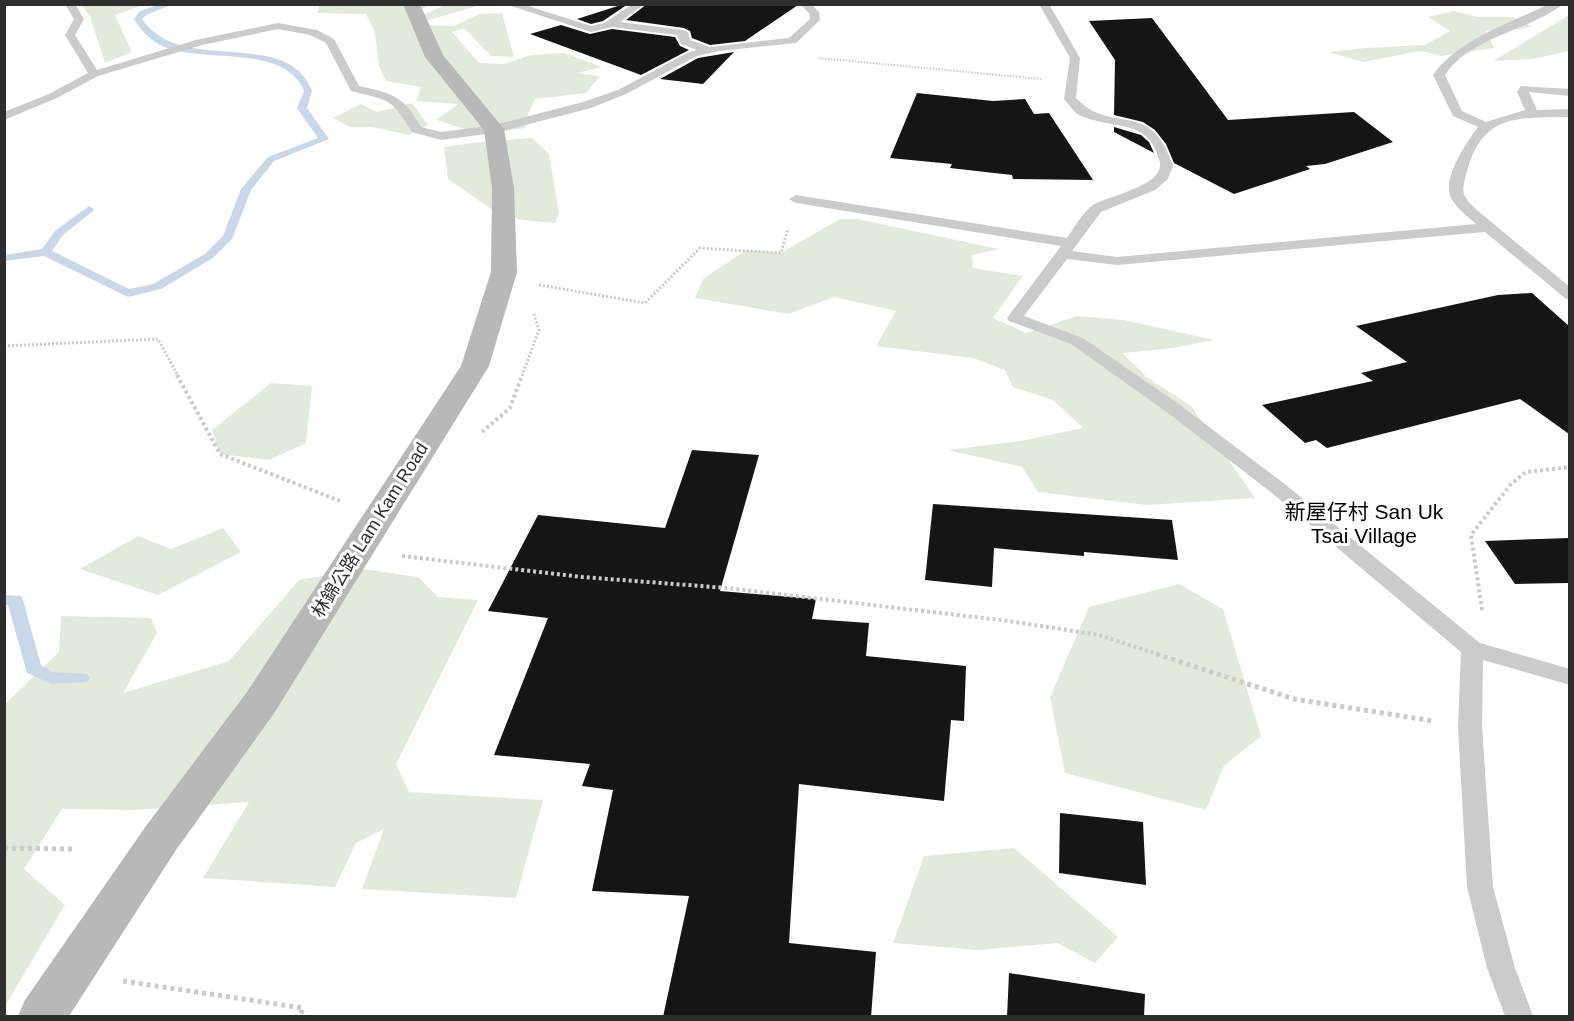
<svg xmlns="http://www.w3.org/2000/svg" width="1574" height="1021" font-family="Arial,'Noto Sans TC',sans-serif">
	<rect width="100%" height="100%" fill="#fff"/>
	<!-- green -->
	<path fill="#e2eadc" d="M82,5H144L115,15L132,52L105,63L90,17Z
		M320,5H432L421,9L425,14L445,5H480L412,25L454,26L479,14L502,13L514,57L491,56L464,28L452,32L479,63L504,64L531,55L564,53L602,67L577,73L600,76L586,93L535,99L528,114L525,128L482,134L436,120L458,104L416,101L421,87L386,81L379,66L375,32L366,14L317,13Z
		M1454,11L1477,17H1513L1531,26L1522,29L1486,31L1494,48L1441,56L1421,51L1363,62L1329,52L1365,48L1425,45L1450,31L1428,17Z
		M1569,15V51L1533,59L1493,61Z
		M412,103L428,125L409,135L372,127H350L333,118L361,104L377,112Z
		M532,138L549,154L559,213L555,223L521,220L491,209L448,179L444,147L480,142Z
		M840,219H857L999,249L972,255L973,268L1023,276L993,318L1026,333L1077,316L1124,320L1214,340L1173,348L1122,353L1148,378L1191,406L1255,498L1147,505L1038,492L1022,467L948,450L1021,441L1083,428L1053,400L1013,387L1005,370L973,358L876,346L896,311L834,297L788,314L695,298L703,279L746,250L781,253Z
		M271,383L312,386L306,443L269,460L220,454L212,430Z
		M223,528L241,552L158,595L80,569L138,536L171,549Z
		M363,569L418,577L438,597L478,600L396,764L409,792L543,800L516,898L362,889L384,829L356,843L335,887L203,878L249,802L134,810L62,809L24,869L65,905L5,1006V704L59,652L61,616L151,618L157,633L123,693L229,661L299,580Z
		M1179,584L1223,609L1261,736L1224,766L1206,810L1065,773L1050,697L1089,607Z
		M1014,848L1118,937L1095,963L1057,943L978,950L893,943L924,856Z"/>
	<g fill="none" stroke-linecap="round" stroke-linejoin="round">
		<!-- stream -->
		<path fill="#c9d8e9" fill-rule="evenodd" d="M161,4H173L146,15L142,19C181,77 286,25 312,91L307,108L329,139L274,161L251,190L232,239L213,258L161,289L128,297L44,256L4,261V255L42,249L55,231L89,206L94,209L93,211L63,235L52,251L129,289L153,284L205,254L223,236L241,189L268,157L318,138L297,108L304,91C284,42 200,65 160,45C149,39 141,30 134,19L140,11Z
			M4,595L21,596L23,600L41,665L53,672L87,674L90,678L87,682L51,684L27,673L8,605H4Z"/>
	</g>
	<!-- building -->
	<path fill="#151515" d="M624,4H628L603,21L591,24L577,19Z
		M647,4H798V5L745,41L710,45L692,38L690,31L684,28L626,20Z
		M1152,18L1228,120L1354,112L1393,142L1325,164L1306,166L1310,169L1234,194L1174,163L1166,144L1155,130L1143,122L1114,115L1115,60L1089,21Z
		M561,25L590,34L612,29L675,37L680,46L689,50L641,75L530,34Z
		M734,52L703,84L660,79L698,58Z
		M917,93L993,101L1025,99L1034,114L1049,113L1093,180L1013,179L1012,175L950,168L952,164L890,158Z
		M1114,127L1141,135L1149,142L1154,153L1114,132Z
		M1532,293L1569,326V434L1520,399L1327,448L1316,440L1305,443L1262,405L1373,381L1361,373L1407,362L1356,326L1498,295Z
		M692,450L759,455L720,591L816,599L812,619L869,623L866,656L966,666L964,721L951,720L944,801L799,784L789,943L876,952L871,1017H663L689,896L592,891L613,790L582,786L590,764L494,755L548,618L488,611L538,515L665,528Z
		M933,504L1172,520L1178,560L1084,552V556L994,548L992,587L925,580Z
		M1569,538V583L1515,584L1485,541Z
		M1060,813L1143,822L1146,885L1059,873Z
		M1009,973L1145,994L1144,1017H1007Z"/>
	<g fill="none" stroke-linecap="round" stroke-linejoin="round">
		<!-- path-far3 -->
		<path stroke="#cbcbcb" stroke-width="2" stroke-dasharray="1.5 1.5" stroke-linecap="butt" d="M819,58L1041,79"/>
		<!-- path-far2 -->
		<path stroke="#cbcbcb" stroke-width="3" stroke-dasharray="2 2" stroke-linecap="butt" d="M539,285L645,303L700,248L781,253L788,228
			M4,346L158,339L178,376
			M522,376L539,330L534,314"/>
		<!-- path-far1 -->
		<path stroke="#cbcbcb" stroke-width="4" stroke-dasharray="3 3" stroke-linecap="butt" d="M177,375L220,454L340,501
			M482,432L510,408L522,375
			M402,556L582,577L727,588L1009,621L1099,635L1161,655
			M1482,610L1471,535L1511,484L1526,472L1570,467"/>
		<!-- path -->
		<path stroke="#cbcbcb" stroke-width="5" stroke-dasharray="4 4" stroke-linecap="butt" d="M1156,654L1294,699L1433,721
			M4,848L72,849
			M123,981L303,1008L300,1016"/>
		<!-- lane -->
		<path fill="#cbcbcb" fill-rule="evenodd" d="M65,4H75L84,19L75,35L97,70L196,40L278,23L317,30L334,39L359,86C392,93 404,96 421,127L441,132L494,125L583,102L618,90L689,52L697,50L681,44L677,35L612,27L591,32L505,4H522L591,26L604,23L633,4H645L620,22L683,30L688,32L690,40L710,47L789,38L810,19L809,13L800,4H811L819,12L820,20L796,43L719,51L697,56L626,94L591,108L494,133L441,140L412,132C390,97 390,101 351,91L326,43L310,35L278,29L202,45L98,76L57,98L4,120V112L49,94L88,73L65,35L74,19Z
			M1039,4H1049L1080,58L1076,98C1111,136 1151,97 1173,166L1168,179L1155,190L1101,212L1072,251L1117,257L1476,224C1468,217 1458,209 1452,200C1440,181 1466,143 1478,127L1453,116L1433,75C1458,39 1511,23 1549,4H1563C1529,31 1470,37 1445,75L1462,111L1486,122L1525,110L1517,92L1521,86L1570,89V96L1529,92L1537,110L1570,109V117C1518,118 1483,113 1467,171C1461,194 1461,195 1478,211L1570,287V300L1565,298L1485,232L1117,265L1067,259L1024,316L1083,338L1180,405L1286,485L1480,643L1570,669V685L1483,660L1482,727L1493,887L1515,968L1533,1016H1505L1487,968L1467,887L1458,727L1461,652L1272,493L1168,413L1071,344L1009,321L1007,318L1061,246L796,203L789,199L796,195L1067,238C1074,228 1083,212 1093,205C1107,196 1162,186 1160,164C1160,160 1157,155 1156,151C1145,118 1100,129 1076,113C1072,109 1068,104 1064,99L1070,58Z"/>
		<!-- secondary -->
		<path fill="#b8b8b8" fill-rule="evenodd" d="M403,4H420L443,55L504,129L514,188L517,272L489,366L275,712L176,850L69,1016H18L25,1000L146,826L247,692L461,366L491,272L492,188L484,130L425,57Z"/>
	</g>
	<g text-anchor="middle" stroke-width="6" stroke-linejoin="round" paint-order="stroke">
		<!-- street labels -->
		<g font-size="18" fill="#2e2e2e" stroke="#fff">
			<text transform="translate(370 530) rotate(-58)" y="6">林錦公路 Lam Kam Road</text>
		</g>
		<!-- quarter labels -->
		<g font-size="21" fill="#000" stroke="#fff">
			<text x="1364" y="519">新屋仔村 San Uk<tspan x="1364" dy="24">Tsai Village</tspan></text>
		</g>
	</g>
	<!-- border -->
	<rect width="1574" height="1021" fill="none" stroke="#2e2e2e" stroke-width="12"/>
</svg>
